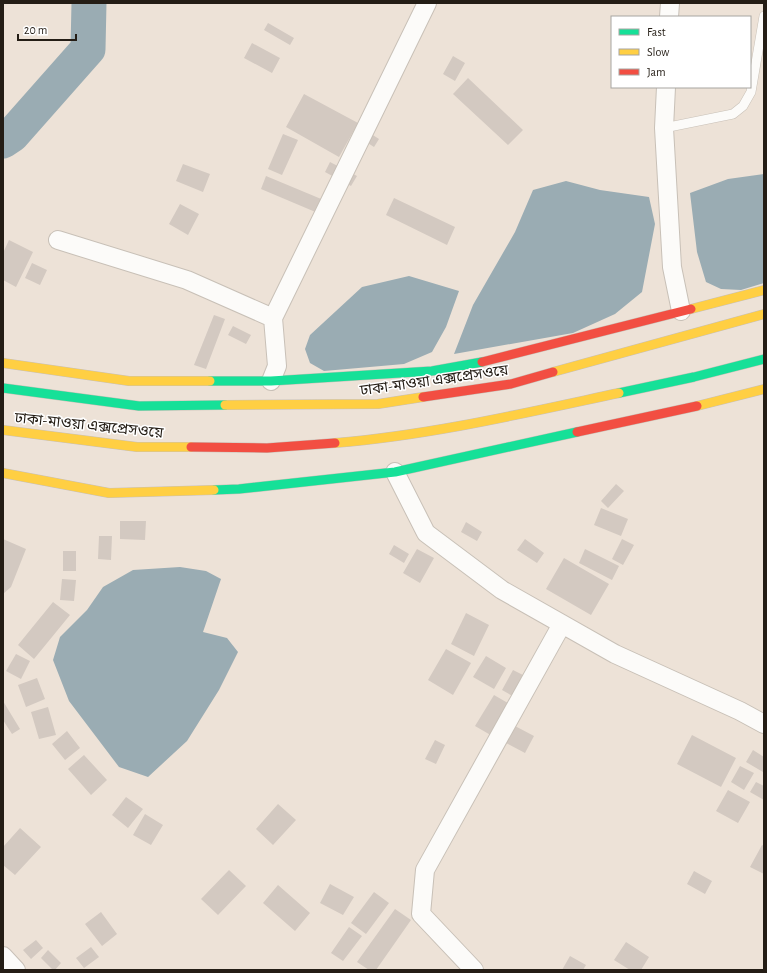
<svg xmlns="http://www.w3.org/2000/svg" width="767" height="973" font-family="'Alegreya Sans','Noto Sans Bengali',sans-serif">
	<rect width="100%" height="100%" fill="#ede2d7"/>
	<!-- water -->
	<path fill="#9aacb3" d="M764,174V283L741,290L721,289L706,282L697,252L690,193L728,179Z
		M566,181L600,190L649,197L655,224L642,292L615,314L573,333L454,354L473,305L515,232L533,190Z
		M409,276L459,291L446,327L432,352L404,364L324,371L310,363L305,349L310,335L362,287Z
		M180,567L206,571L221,579L203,632L227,638L238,652L219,690L187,741L148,777L119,767L69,701L53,660L60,637L87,610L103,587L133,570Z"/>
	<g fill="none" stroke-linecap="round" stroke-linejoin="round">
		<!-- river -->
		<path stroke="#9aacb3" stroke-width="35" d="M3,141L12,135L88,49L89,3"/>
	</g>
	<!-- building -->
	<path fill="#d3c9c1" d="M268,23L294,38L290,45L264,30Z
		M252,43L280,58L272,73L244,58Z
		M453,56L465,63L455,81L443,74Z
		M468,78L523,130L508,145L453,94Z
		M304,94L358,123L339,157L286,127Z
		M365,130L379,139L374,147L360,138Z
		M283,134L298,140L282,175L268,169Z
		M330,162L357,176L351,186L325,172Z
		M183,164L210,174L203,192L176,181Z
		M266,176L338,206L332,219L261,189Z
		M394,198L455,227L447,245L386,215Z
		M180,204L199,214L188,235L169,224Z
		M9,240L33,252L16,287L3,280V253Z
		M32,263L47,270L40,285L25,278Z
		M214,315L225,319L206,369L194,365Z
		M233,326L251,335L246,344L228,335Z
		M616,484L624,491L608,508L601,501Z
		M601,508L628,519L621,536L594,525Z
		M120,521H146L145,540L120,539Z
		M466,522L482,532L477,541L461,532Z
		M99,536H112L111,560L98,559Z
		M3,539L26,549L11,587L3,594Z
		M525,539L544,553L537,563L517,550Z
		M622,539L634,545L623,565L612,559Z
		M394,545L409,554L404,563L389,554Z
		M417,549L434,558L420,583L403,573Z
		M585,549L619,566L612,580L579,563Z
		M63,551H76V571H63Z
		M564,558L609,584L591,615L546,589Z
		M62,579L76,580L74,601L60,600Z
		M53,602L70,615L34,659L18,645Z
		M466,613L489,625L474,656L451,644Z
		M446,649L471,663L453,695L428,680Z
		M16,654L30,661L21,679L6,671Z
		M486,656L506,668L494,689L473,677Z
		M513,670L527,677L516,698L502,690Z
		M37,678L45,699L26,707L18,685Z
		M494,695L513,706L494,737L475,726Z
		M3,701L20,729L12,734L3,720Z
		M48,707L56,735L39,739L31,712Z
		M515,726L534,736L525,753L506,743Z
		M67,731L80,748L65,760L52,744Z
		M692,735L736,758L721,787L677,764Z
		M435,740L445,745L436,764L425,759Z
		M753,750L764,757L763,772L746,762Z
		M84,755L107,780L91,795L68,769Z
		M740,766L754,773L744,790L731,782Z
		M756,782L764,786V800L750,792Z
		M728,790L750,802L738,823L716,811Z
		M126,797L143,809L128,828L112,815Z
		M278,804L296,820L273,845L256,829Z
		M145,814L163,825L151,845L133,835Z
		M20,828L41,847L15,875L3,865V847Z
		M762,845L764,846V874L750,867Z
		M229,870L246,886L218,915L201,899Z
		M694,871L712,881L705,894L687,884Z
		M330,884L354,897L343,915L320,903Z
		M278,885L310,913L295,931L263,903Z
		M374,892L389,903L366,934L351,923Z
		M395,909L411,920L376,970H369L357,962Z
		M101,912L117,934L102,946L85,924Z
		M349,927L362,936L343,961L331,953Z
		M36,940L43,948L31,959L23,950Z
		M626,942L649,957L641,970H630L614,960Z
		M91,947L99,957L84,968L76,958Z
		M48,950L61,963L55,970H53L41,958Z
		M570,956L586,965L583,970H562Z"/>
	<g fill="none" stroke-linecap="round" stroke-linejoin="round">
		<defs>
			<path id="lane" d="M664,128L733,114L743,106L751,92L764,16"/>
			<path id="street" d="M669,17L670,3
				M666,87L664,128L672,267L681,311
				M58,240L187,280L273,318
				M271,381L277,366L273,318L427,3
				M395,472L426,533L502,590L615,654L740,711L764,724
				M3,956L16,970
				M474,970L421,914L425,870L562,624"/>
			<path id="fast" d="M210,381H271L432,371L482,362
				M3,388L139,406L225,405
				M619,393L694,377L764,359
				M214,490L239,489L395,472L577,432"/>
			<path id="slow" d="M691,309L764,290
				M3,363L129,381H210
				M553,372L764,314
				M225,405L378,404L423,397
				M697,406L764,389
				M3,430L137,447H191
				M335,443C431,435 525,413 619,393
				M3,473L109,493L214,490"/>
			<path id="jam" d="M482,362L691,309
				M423,397L511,384L553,372
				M577,432L697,406
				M191,447L267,448L335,443"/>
		</defs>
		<!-- lane casing -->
		<use href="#lane" stroke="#c8c0b7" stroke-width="10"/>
		<!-- street casing -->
		<use href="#street" stroke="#c8c0b7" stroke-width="20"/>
		<!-- fast casing -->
		<use href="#fast" stroke="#c8c0b7" stroke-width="10"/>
		<!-- slow casing -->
		<use href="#slow" stroke="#c8c0b7" stroke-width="10"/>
		<!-- jam casing -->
		<use href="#jam" stroke="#c8c0b7" stroke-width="10"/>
		<!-- lane -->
		<use href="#lane" stroke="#fcfbf9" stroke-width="9"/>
		<!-- street -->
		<use href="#street" stroke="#fcfbf9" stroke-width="18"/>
		<!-- fast -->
		<use href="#fast" stroke="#16e098" stroke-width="9"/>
		<!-- slow -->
		<use href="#slow" stroke="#ffcf43" stroke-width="9"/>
		<!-- jam -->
		<use href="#jam" stroke="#f24e42" stroke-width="9"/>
	</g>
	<g text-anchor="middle" stroke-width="3" stroke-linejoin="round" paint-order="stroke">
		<!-- street labels -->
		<g font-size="15" fill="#241d15" stroke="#fff">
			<text transform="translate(434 380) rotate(-8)" y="5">ঢাকা-মাওয়া এক্সপ্রেসওয়ে</text>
			<text transform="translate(89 425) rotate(6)" y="5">ঢাকা-মাওয়া এক্সপ্রেসওয়ে</text>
		</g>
	</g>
	<!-- border -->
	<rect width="767" height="973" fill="none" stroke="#241d15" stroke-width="8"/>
	<!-- legend -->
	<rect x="611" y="16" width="140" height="72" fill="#ffffff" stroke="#a7a5a1"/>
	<rect x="619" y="29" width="20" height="6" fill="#16e098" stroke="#a7a5a1"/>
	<text x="647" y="36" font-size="12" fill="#241d15">Fast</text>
	<rect x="619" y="49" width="20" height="6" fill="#ffcf43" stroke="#a7a5a1"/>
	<text x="647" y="56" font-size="12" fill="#241d15">Slow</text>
	<rect x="619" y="69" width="20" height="6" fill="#f24e42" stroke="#a7a5a1"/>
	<text x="647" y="76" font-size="12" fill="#241d15">Jam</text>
	<!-- scale -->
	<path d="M18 34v6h58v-6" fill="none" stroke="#241d15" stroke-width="2"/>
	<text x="24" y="34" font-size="12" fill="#241d15" stroke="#ffffff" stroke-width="3" paint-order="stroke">20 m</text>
</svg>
